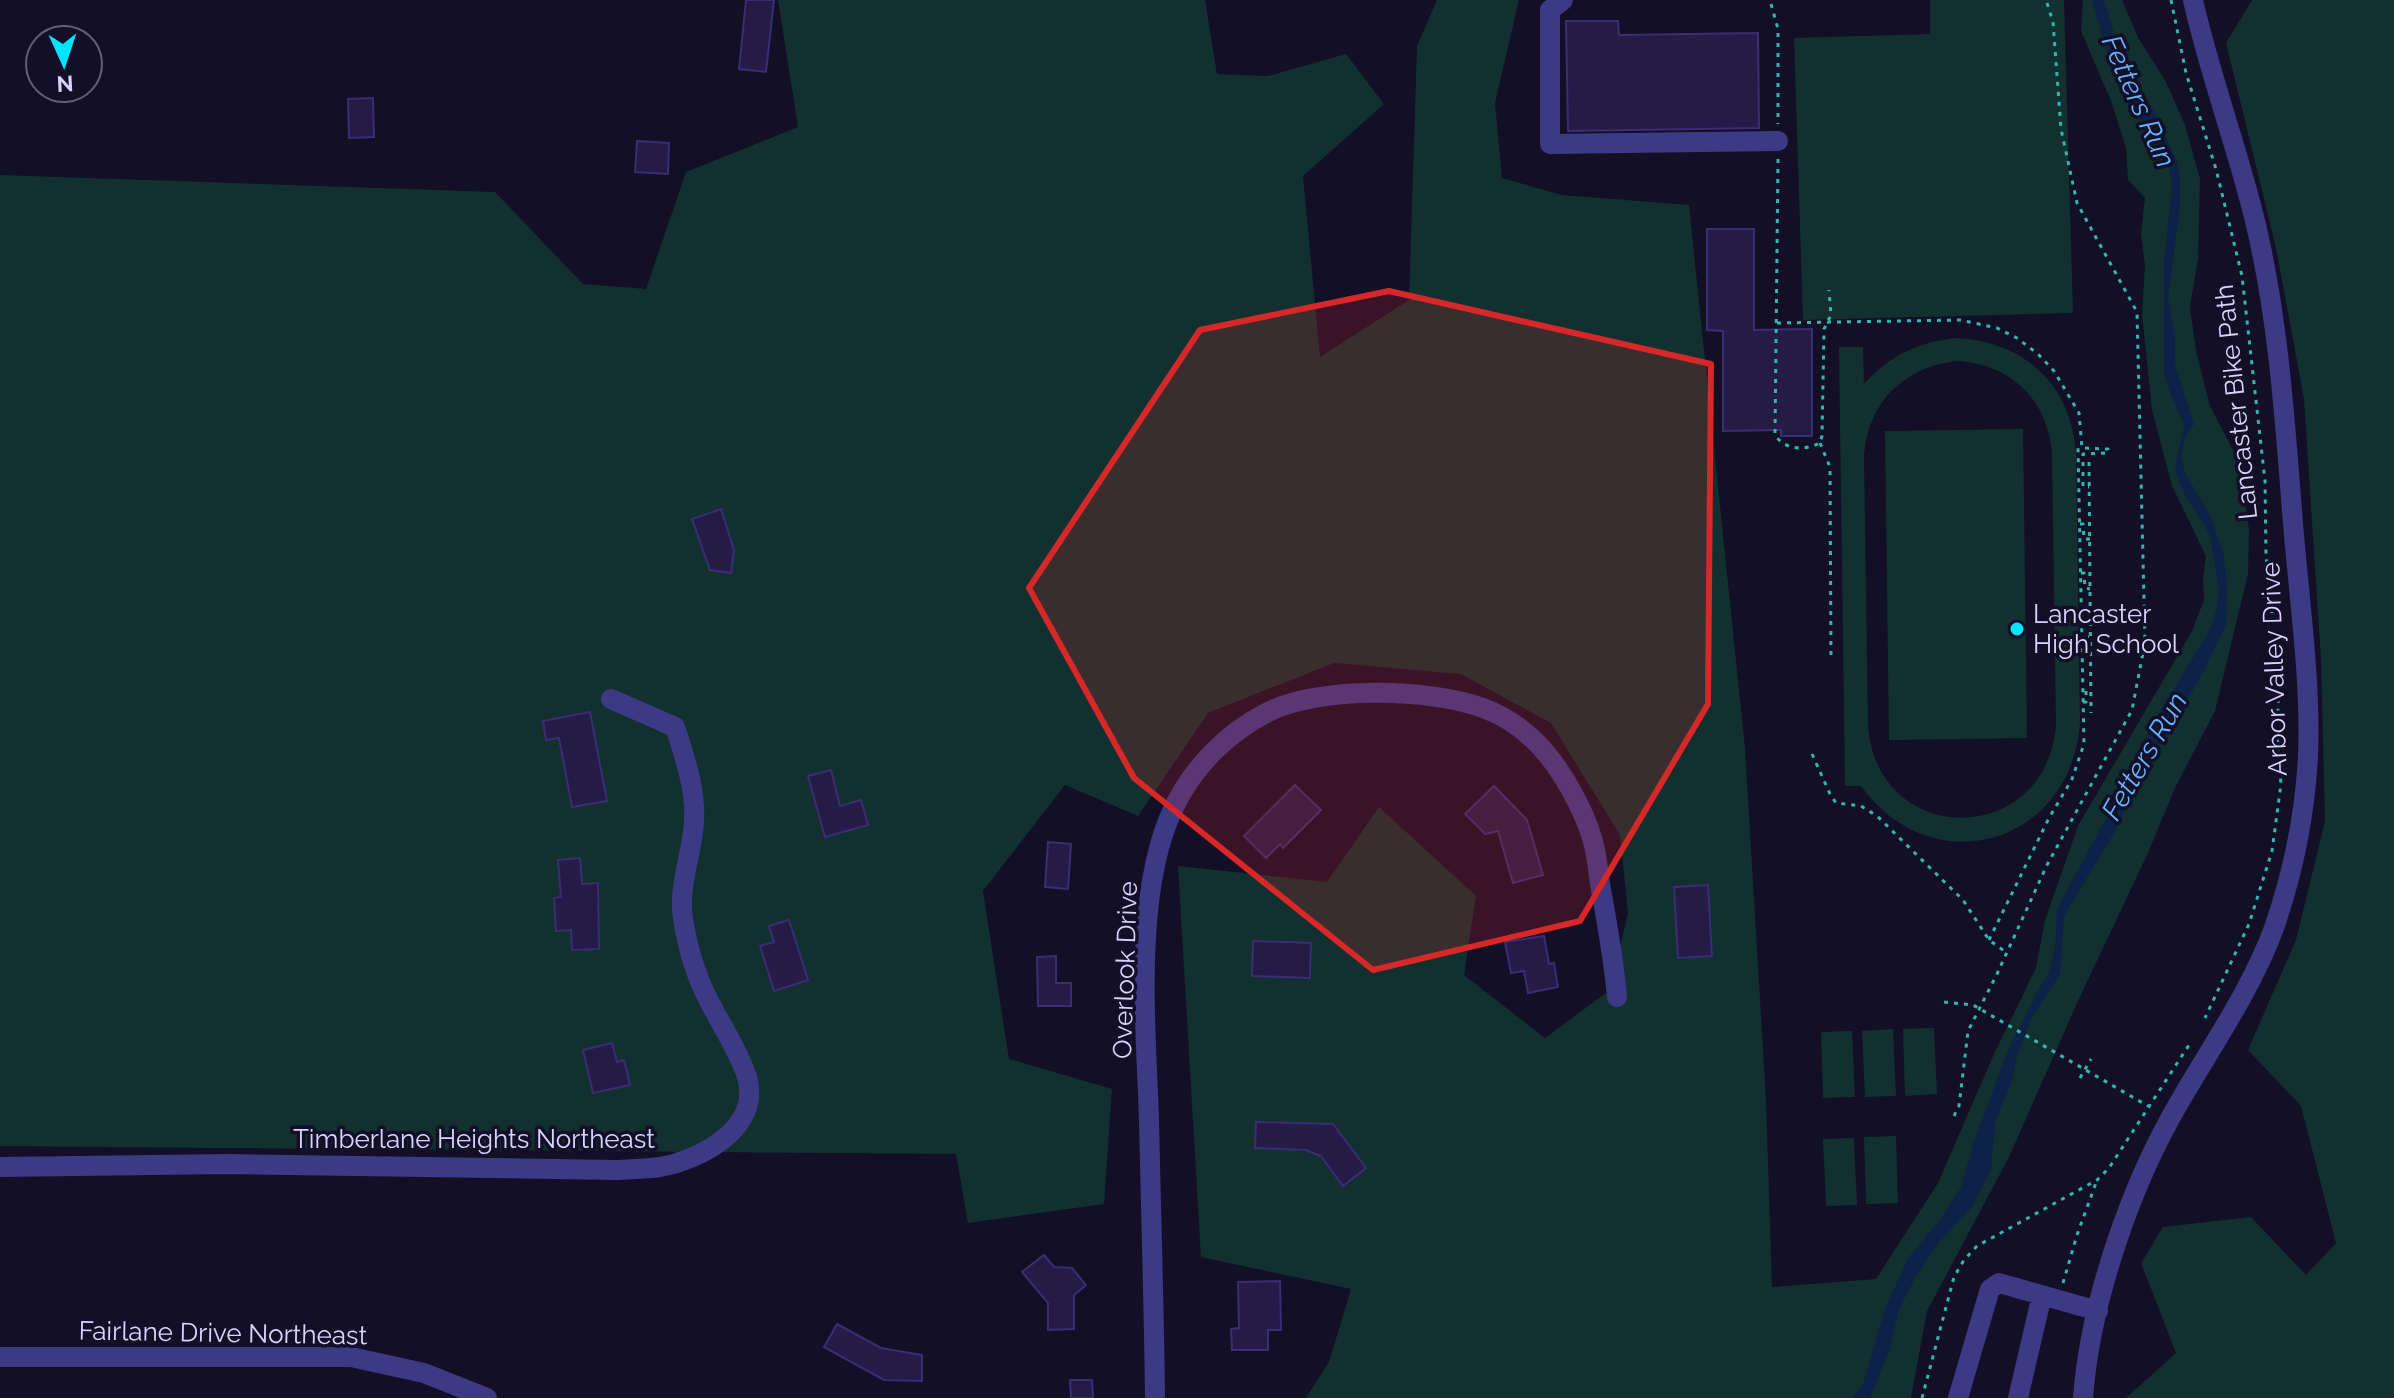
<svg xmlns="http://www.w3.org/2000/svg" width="2394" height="1398" font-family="Raleway,sans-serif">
	<rect width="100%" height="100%" fill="#130f26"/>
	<!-- green -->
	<path fill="#12302f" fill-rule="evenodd" d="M778,0H1205L1217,74L1268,76L1346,54L1384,104L1303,176L1320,357L1409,300L1417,46L1437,0H1519L1495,103L1502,178L1562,195L1689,205L1745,748L1766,1100L1772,1287L1876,1279L1938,1183L1994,1054L2036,968L2045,920L2078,826L2192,631L2204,600L2203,578L2206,556L2172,486L2152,410L2142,314L2145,265L2141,233L2145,198L2128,180L2126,148L2111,101L2081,31L2083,0H2122L2139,39L2166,82L2185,125L2200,179L2198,258L2190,307L2196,351L2210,406L2236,456L2243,489L2249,530L2248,574L2215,711L2175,788L2148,853L2077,1003L2009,1157L1927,1311L1911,1398H1306L1329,1362L1351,1289L1201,1257L1178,866L1327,882L1379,807L1476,896L1464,975L1545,1038L1610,990L1628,913L1620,835L1551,723L1461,674L1334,663L1208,713L1138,816L1065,785L983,891L1009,1059L1112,1089L1104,1204L968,1223L956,1154L0,1146V175L495,192L583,284L646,289L686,172L798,127Z
		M1930,0H2064L2073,313L1803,320L1794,38L1930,34Z
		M2252,0H2394V1398H2126L2176,1353L2141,1263L2163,1227L2251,1217L2306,1275L2336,1243L2301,1106L2248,1050L2296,940L2325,821L2321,659L2304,399L2276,248L2226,43Z
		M1957,338C2025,342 2071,384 2076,453L2080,723C2071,845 1933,885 1861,786H1845L1839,347H1863L1864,384C1890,355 1918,342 1957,338ZM1957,361C2011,364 2048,400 2052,454L2056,724C2048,847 1878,850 1868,726L1864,456C1868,402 1904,367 1957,361Z
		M2023,429L2027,738L1889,740L1885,431Z
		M1934,1028L1937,1094L1905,1096L1903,1029Z
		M1893,1029L1896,1096L1865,1097L1862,1031Z
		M1852,1031L1855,1097L1823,1098L1821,1032Z
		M1896,1136L1898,1203L1866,1204L1864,1137Z
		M1854,1138L1857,1205L1826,1206L1823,1139Z"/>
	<!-- water -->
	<path fill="#0c2248" d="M2092,0H2104L2120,54L2156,115L2177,161L2180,180V207L2168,299L2175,338V365L2194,424L2185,437L2181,458L2185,473L2210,515L2223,552L2227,585L2226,625L2199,680L2139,779L2115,831L2064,916L2060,974L2032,1017L2018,1052L2012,1081L1995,1122L1991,1169L1971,1208L1939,1242L1915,1278L1899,1309L1888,1354L1870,1398H1853L1864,1381L1885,1309L1908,1258L1939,1221L1961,1187L1975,1139L2008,1050L2038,990L2048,976L2055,947L2057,909L2103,824L2151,726L2208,634L2217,609L2219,590L2210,535L2182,489L2175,469L2184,424L2171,395L2164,371V263L2172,185L2169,168L2110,65Z"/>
	<!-- building -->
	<path fill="#241b47" stroke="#3b2d73" stroke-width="2" d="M746,0H774L766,72L739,69Z
		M1566,21H1618L1619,35L1758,33L1759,128L1568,131Z
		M373,98L374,137L349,138L348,99Z
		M637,141L669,143L668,174L635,172Z
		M1707,229H1754V330L1812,329V436H1781V430L1723,431V331L1707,330Z
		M721,509L734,550L731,573L710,570L692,519Z
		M590,712L607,801L572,807L559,738L546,740L543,721Z
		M831,770L840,806L861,800L868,825L825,837L808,776Z
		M1295,785L1321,810L1283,848L1280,844L1266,858L1244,836Z
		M1494,786L1527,820L1543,875L1513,883L1498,831L1485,834L1465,814Z
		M1048,842L1071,844L1068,889L1045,887Z
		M580,858L582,884L598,883L599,949L572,950L571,930L556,931L554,898L561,897L558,860Z
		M1708,885L1712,956L1678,958L1674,887Z
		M789,920L808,980L774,991L760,946L774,942L769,926Z
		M1544,936L1549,964L1554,963L1558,987L1528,993L1524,971L1511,973L1505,942Z
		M1253,941L1311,943L1310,978L1252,976Z
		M1056,956V983H1071V1006H1038L1037,957Z
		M612,1043L617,1062L624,1060L630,1085L593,1093L583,1050Z
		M1256,1122L1333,1124L1366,1168L1343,1186L1321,1156L1306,1150L1255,1148Z
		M1044,1255L1054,1267L1072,1268L1086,1285L1074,1295V1329L1048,1330V1303L1022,1272Z
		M1280,1281L1281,1330H1268V1350H1232L1231,1329L1239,1328L1238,1282Z
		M837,1324L881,1348L922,1355V1381L884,1380L824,1347Z
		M1070,1380H1092L1093,1398H1071Z"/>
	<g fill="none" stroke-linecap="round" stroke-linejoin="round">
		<!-- path -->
		<path stroke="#2fb8b0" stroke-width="3" stroke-dasharray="4 6" stroke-linecap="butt" d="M2171,0L2186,73L2216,169L2242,276L2265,481L2266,555L2279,683L2277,736L2281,784L2272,851L2249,924L2205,1018
			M1771,4L1778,29V124
			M1778,159L1775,435C1785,450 1804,451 1820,443L1822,436L1824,329L1831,315L1829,290
			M1777,323L1960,320L1997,328L2017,338L2038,354L2054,371L2079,413L2082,448L2108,449V453L2083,454V487H2089
			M1820,443L1830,467L1831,659
			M2089,462L2091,713
			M2080,524H2083L2084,539H2090
			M2081,573H2084L2085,588L2090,589
			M2082,651H2085V637H2089
			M2083,702H2086V689L2090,688
			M1812,754L1830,794L1836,803L1861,806L1877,816L1963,900L1989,940L2007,953
			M1989,940L2049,818L2072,779L2084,744L2078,448H2082
			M1944,1002L1973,1005L2148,1106
			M2080,1078L2091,1059
			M1954,1116L1959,1106L1968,1031L1997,974L2047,865L2132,710L2145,642L2137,312L2077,203L2061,129L2053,22L2046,0
			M2063,1283L2077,1235L2097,1180
			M1922,1398L1954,1277L1964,1260L1977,1246L2097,1180L2109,1168L2189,1045"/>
		<!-- minor -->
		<path stroke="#3d3a85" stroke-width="20" d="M1563,0L1550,10V144L1778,141
			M0,1167L228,1164L617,1170C631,1169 646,1169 660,1167C700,1160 762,1128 747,1077C738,1049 719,1022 706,995C695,973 687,943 683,919C678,885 692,855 694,822C696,789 685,758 675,727L611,699
			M0,1357H351L424,1373L487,1398
			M1155,1398C1154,1305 1151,1213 1149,1120C1146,1028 1133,891 1174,807C1194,766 1227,733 1268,712C1319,686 1430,688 1483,708C1508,717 1529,733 1546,753C1566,777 1589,819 1595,850C1598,865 1599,880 1602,895C1608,929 1614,962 1617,997
			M1958,1398L1990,1289L1999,1283L2098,1311
			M2018,1398L2042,1295
			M2083,1398C2090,1302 2131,1184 2180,1101C2213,1044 2251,990 2274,928C2293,873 2305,814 2308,756C2311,679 2299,599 2293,523C2285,423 2279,323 2256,225C2238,149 2210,76 2193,0"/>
	</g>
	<!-- marked area -->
	<path fill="#d62828" fill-opacity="0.2" stroke="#d62828" stroke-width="6" stroke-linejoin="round" d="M1389,291L1711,364L1708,704L1580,921L1373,970L1134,778L1029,588L1200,330Z"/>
	<!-- markers -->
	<circle fill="#00e5ff" stroke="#130f26" stroke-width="3" cx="2017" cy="629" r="8"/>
	<g text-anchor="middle" stroke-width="7" stroke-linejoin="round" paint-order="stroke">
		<!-- street labels -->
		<g font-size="26" fill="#d9d4ff" stroke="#130f26">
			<text transform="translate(2236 402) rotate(-96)" y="9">Lancaster Bike Path</text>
			<text transform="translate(2274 669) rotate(-92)" y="9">Arbor Valley Drive</text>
			<text transform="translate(1125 970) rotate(-88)" y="9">Overlook Drive</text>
			<text x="474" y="1148">Timberlane Heights Northeast</text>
			<text transform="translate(223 1333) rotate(1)" y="9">Fairlane Drive Northeast</text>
		</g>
		<!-- poi labels -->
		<g font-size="26" fill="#d9d4ff" stroke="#130f26" text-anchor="start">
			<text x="2033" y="623">Lancaster<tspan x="2033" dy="30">High School</tspan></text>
		</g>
		<!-- water labels -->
		<g font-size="28" font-style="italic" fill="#62b6ff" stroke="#130f26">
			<text transform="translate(2139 101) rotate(66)" y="10">Fetters Run</text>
			<text transform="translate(2144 756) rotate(-60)" y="10">Fetters Run</text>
		</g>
	</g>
	<!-- north arrow -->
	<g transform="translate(64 64) rotate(177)"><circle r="38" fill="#130f26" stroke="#625e7d" stroke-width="2"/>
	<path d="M0-6L14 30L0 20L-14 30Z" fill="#00e5ff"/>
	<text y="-12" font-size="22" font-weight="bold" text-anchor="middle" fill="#d9d4ff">N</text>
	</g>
</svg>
